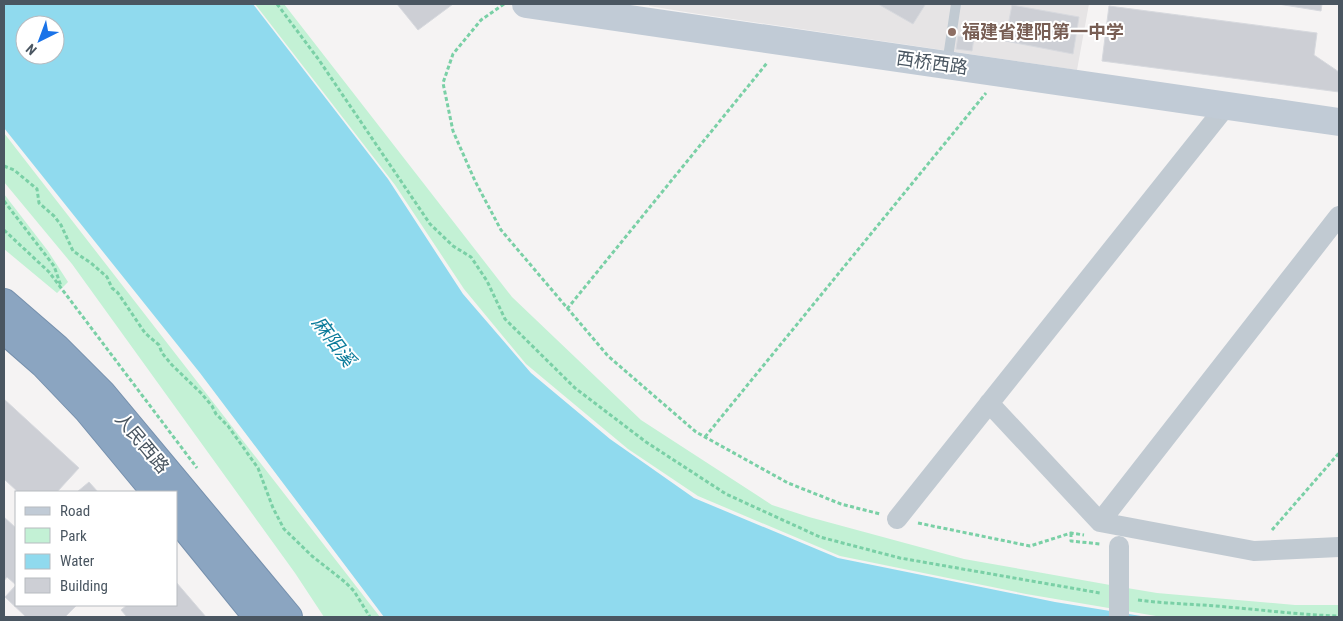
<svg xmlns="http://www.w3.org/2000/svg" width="1343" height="621" font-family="'Roboto Condensed','Noto Sans SC',sans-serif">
	<rect width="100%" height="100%" fill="#f5f3f3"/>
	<!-- education -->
	<path fill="#e6e4e5" d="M650,4H1089L1077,70L692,13L649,6Z"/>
	<!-- green -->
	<path fill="#c3f1d5" d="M255,4H284L512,297L641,420L772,505L809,517L964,559L1127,588L1157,593L1295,605H1339V617H1162L1026,594L840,556L698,496L628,449L526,364L464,289L395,185Z
		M4,133L380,617H324L295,573L72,264L4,182Z
		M4,194L48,251L68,282L57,293L4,249Z"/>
	<!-- water -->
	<path fill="#90daee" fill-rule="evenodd" d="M4,4H253L388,179L463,294L531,373L610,439L694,498L838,558L1055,602L1147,617H384L200,373L4,128ZM25,25H55V55H25Z"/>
	<!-- building -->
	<path fill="#cdcfd5" stroke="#d7d9de" d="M397,4H453L418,30Z
		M878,4H923L925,5L913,24Z
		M1278,4H1322L1321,11Z
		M1012,5L1079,17L1073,54L1005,41Z
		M1109,6L1317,33L1314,55L1339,72V92L1102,61Z
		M958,36L974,38L972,51L956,49Z
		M4,399L79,468L57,492H18L4,479Z
		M89,482L98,492H77Z
		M4,517L16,528V605H77L65,617H26L5,597L16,585L7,577L4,581Z
		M176,582L206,617H127L121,610L127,605H176Z"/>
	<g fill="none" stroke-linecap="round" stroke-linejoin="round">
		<defs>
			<path id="highway" d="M4,303L56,348L102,394L288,617
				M4,329L44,364L88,410L156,492
				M176,516L258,617"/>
		</defs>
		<!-- highway casing -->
		<use href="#highway" stroke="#7690ad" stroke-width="30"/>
		<!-- path -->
		<path stroke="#7ad0a6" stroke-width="3" stroke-dasharray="4 2.5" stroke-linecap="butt" d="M277,4L319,60L430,224L453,246L471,257L487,281L505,319L575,388L646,442L726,494L820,537L900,558L1100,593
			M504,4L481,20L453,54L443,83L453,131L475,181L501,230L608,356L696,432L788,483L841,504L880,514
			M4,166L14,170L37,189L39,203L54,216L61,225L73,251L91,263L107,277L112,288L118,293L145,333L159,345L162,353L172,365L201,393L212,406L216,414L228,426L258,468L273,508L284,529L312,556L345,582L354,591L370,617
			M4,201L54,266L61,286
			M4,230L49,272L197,468
			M567,309L767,63
			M705,437L986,93
			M918,523L1030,546L1071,533L1084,535
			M1272,530L1339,453
			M1071,533V541L1100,544
			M1138,600C1168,604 1197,604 1227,607C1265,610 1301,615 1339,616"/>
		<!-- lane -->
		<path stroke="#c1cad2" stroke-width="10" d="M947,64L956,4"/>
		<!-- street -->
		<path stroke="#c1cad2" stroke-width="20" d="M989,403L1100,522L1254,551L1339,547
			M897,519L1227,105
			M1100,522L1339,216"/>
		<!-- secondary -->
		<path stroke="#c1cbd6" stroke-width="28" d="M526,4L1339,122"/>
		<!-- highway -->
		<use href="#highway" stroke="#8ba5c1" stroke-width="28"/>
		<!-- street-bridge -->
		<path stroke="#c1cad2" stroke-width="20" d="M1119,546V617"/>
	</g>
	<!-- markers -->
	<circle fill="#8d6e63" stroke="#fff" stroke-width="2" cx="952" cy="32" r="5"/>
	<g text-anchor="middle" stroke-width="4" stroke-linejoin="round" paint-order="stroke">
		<!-- education labels -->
		<g font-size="18" font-weight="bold" fill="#785e54" stroke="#fff" text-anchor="start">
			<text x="962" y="38">福建省建阳第一中学</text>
		</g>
		<!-- street labels -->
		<g font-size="18" fill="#4a5661" stroke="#fff">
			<text transform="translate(932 63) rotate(8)" y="6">西桥西路</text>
			<text transform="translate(142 443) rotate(50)" y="6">人民西路</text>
		</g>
		<!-- water labels -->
		<g font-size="19" font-style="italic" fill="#0c7c9b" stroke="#fff">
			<text transform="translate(334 341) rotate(53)" y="7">麻阳溪</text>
		</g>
	</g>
	<!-- border -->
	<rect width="1343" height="621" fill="none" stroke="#4a5661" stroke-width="10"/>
	<!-- legend -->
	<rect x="15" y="491" width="162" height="115" fill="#ffffff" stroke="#b7bbc0"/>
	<rect x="25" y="507" width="25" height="8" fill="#c1cbd6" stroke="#b7bbc0"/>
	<text x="60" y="516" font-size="15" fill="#4a5661">Road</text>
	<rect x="25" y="528" width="25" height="15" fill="#c3f1d5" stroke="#b7bbc0"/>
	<text x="60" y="541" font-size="15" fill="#4a5661">Park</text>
	<rect x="25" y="554" width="25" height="15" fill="#90daee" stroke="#b7bbc0"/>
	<text x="60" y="566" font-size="15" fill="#4a5661">Water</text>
	<rect x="25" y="578" width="25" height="15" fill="#cdcfd5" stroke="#b7bbc0"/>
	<text x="60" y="591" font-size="15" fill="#4a5661">Building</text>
	<!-- north arrow -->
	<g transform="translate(40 40) rotate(222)"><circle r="24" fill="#ffffff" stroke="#b7bbc0"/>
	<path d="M0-4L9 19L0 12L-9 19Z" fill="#1a73e8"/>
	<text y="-8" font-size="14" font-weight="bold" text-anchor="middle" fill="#4a5661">N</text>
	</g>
</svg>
